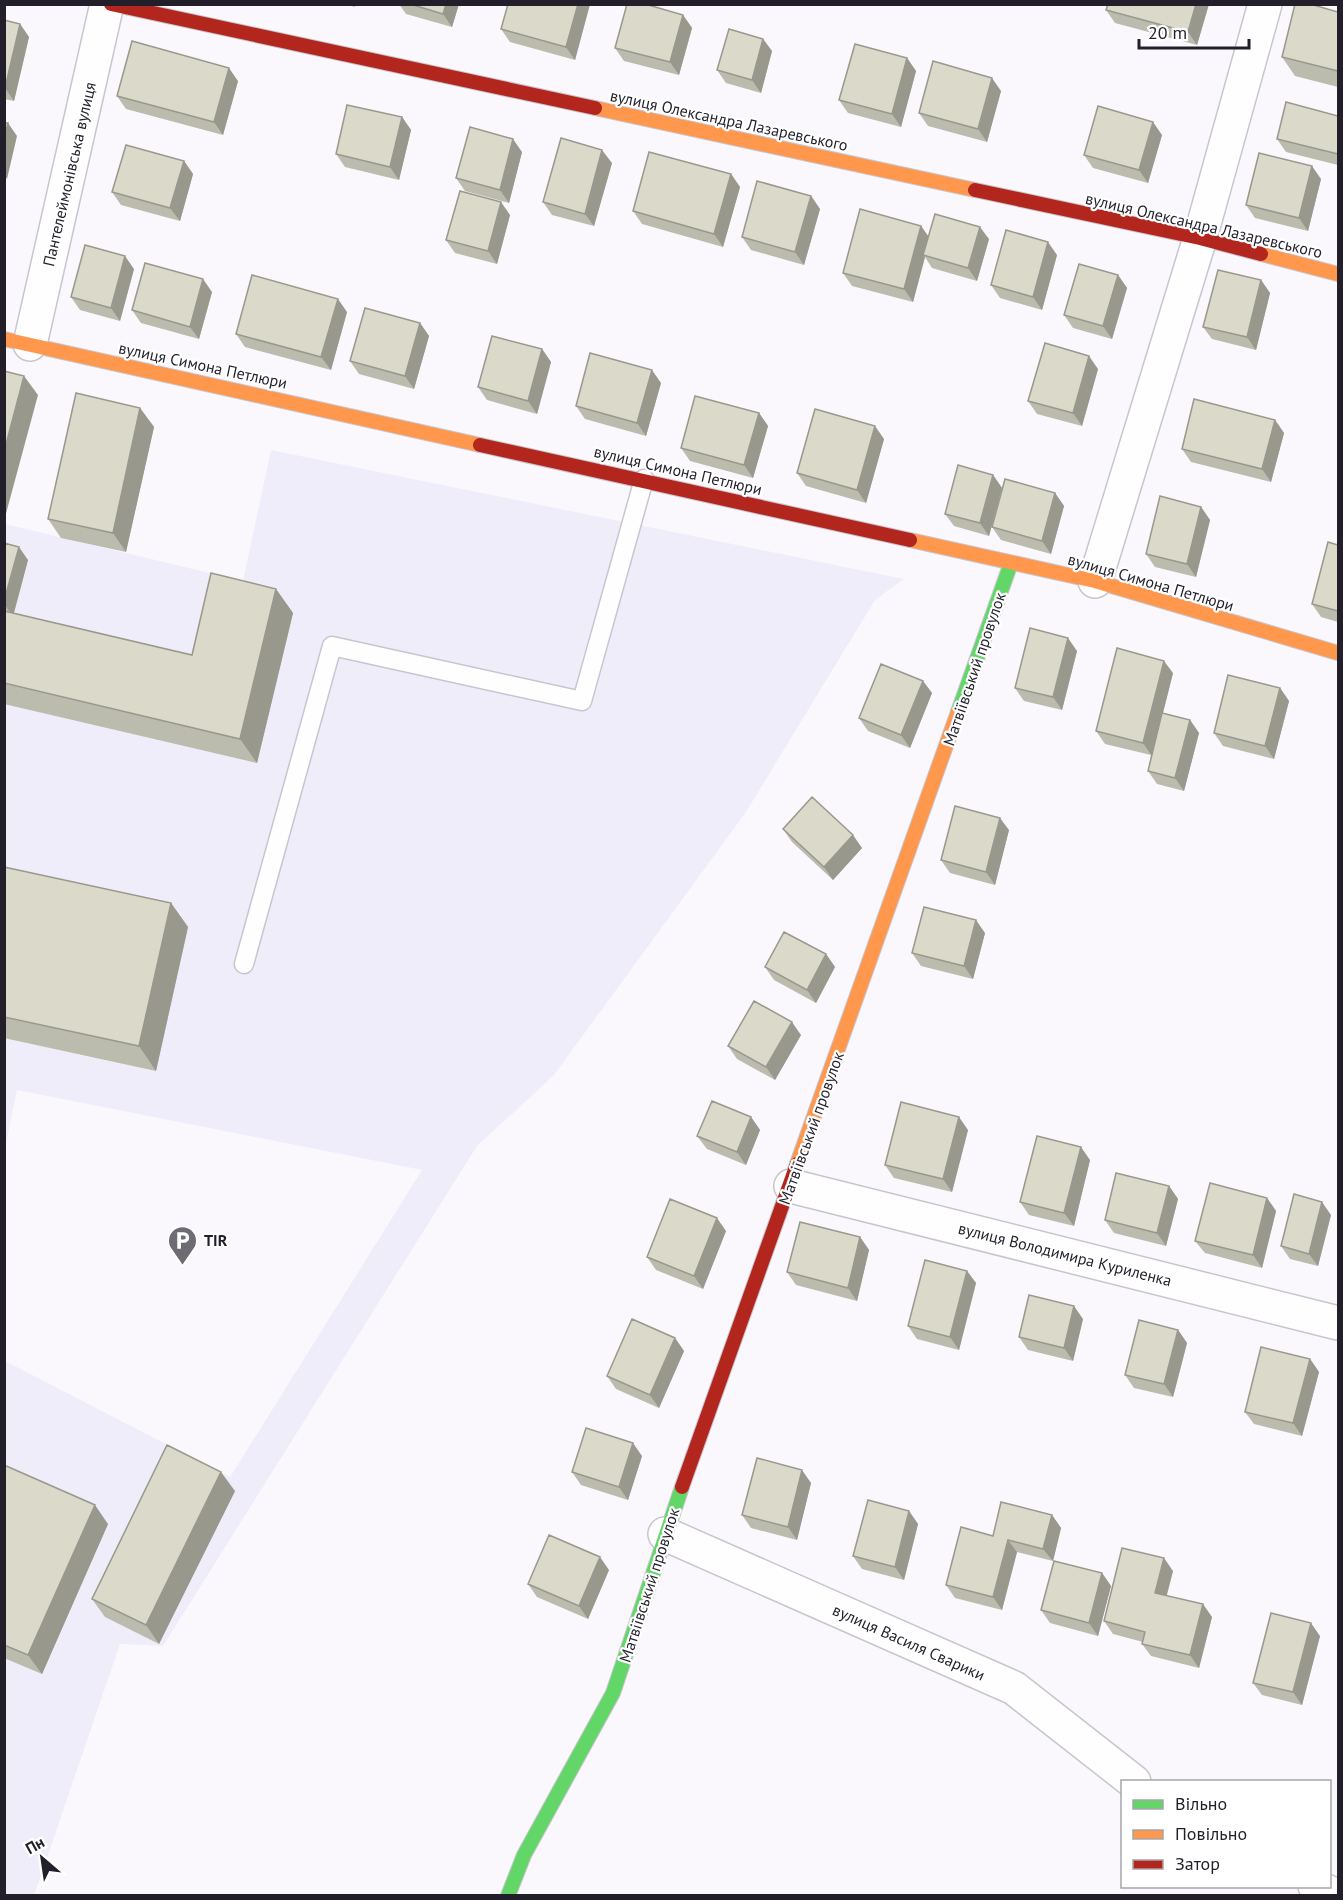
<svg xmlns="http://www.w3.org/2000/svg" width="1343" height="1900" font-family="'PT Sans',sans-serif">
	<rect width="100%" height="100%" fill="#faf8fd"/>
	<!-- built -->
	<path fill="#f0edfa" d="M271,450L904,579L875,600L746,812L554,1075L477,1146L163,1646L120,1644L34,1896L5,1895V1361L230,1477L422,1170L17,1090L5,1148V524L243,581Z"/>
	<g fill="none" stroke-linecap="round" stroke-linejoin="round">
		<defs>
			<path id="lane" d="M244,964L332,646L582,701L644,479"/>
			<path id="street" d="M30,344L107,4
				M1095,581L1200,238L1265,4
				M791,1186L1338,1323
				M665,1534L1014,1688L1134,1782
				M1315,1886L1337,1896"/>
			<path id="fast" d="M958,712L1011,563
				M508,1896L524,1855L613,1693L682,1487"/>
			<path id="slow" d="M595,108L975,190
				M1261,254L1338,274
				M4,339L480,445
				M910,540L1095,581L1338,653
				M797,1164L958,712"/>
			<path id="jam" d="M111,4L595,108
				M975,190L1200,238L1261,254
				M480,445L910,540
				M682,1487L797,1164"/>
		</defs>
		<!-- lane casing -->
		<use href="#lane" stroke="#c7c5ce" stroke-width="21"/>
		<!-- street casing -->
		<use href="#street" stroke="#c7c5ce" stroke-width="36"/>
		<!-- fast casing -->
		<use href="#fast" stroke="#c7c5ce" stroke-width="16"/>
		<!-- slow casing -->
		<use href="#slow" stroke="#c7c5ce" stroke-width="16"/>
		<!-- jam casing -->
		<use href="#jam" stroke="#c7c5ce" stroke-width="16"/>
		<!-- lane -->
		<use href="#lane" stroke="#fefeff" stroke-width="18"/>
		<!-- street -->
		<use href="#street" stroke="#fefeff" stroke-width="33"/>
		<!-- fast -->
		<use href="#fast" stroke="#63d668" stroke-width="14"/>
		<!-- slow -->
		<use href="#slow" stroke="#ff974d" stroke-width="14"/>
		<!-- jam -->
		<use href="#jam" stroke="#b3261e" stroke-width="14"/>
	</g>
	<!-- wall -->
	<path fill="#bbbbae" d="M345,4H356L355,7Z
		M399,4H459L452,27L406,14Z
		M508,4H590L575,60L510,42L501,29Z
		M1209,4L1197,45L1115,23L1106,10Z
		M1338,12V87L1295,76L1282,57Z
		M683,15L692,28L679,75L624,61L615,48Z
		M4,20L20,24L29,37L14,101L4,99Z
		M763,39L772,51L761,93L726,83L717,70Z
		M907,58L916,71L901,127L848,113L839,100Z
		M238,81L223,135L126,109L117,96Z
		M1001,91L987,142L928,126L919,113Z
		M1338,116V165L1286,152L1277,139Z
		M402,117L411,130L399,180L345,167L336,154Z
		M1162,135L1148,183L1093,168L1084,155Z
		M522,152L509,203L465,191L456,178Z
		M184,161L193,174L180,221L121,205L112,192Z
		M612,163L594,226L552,215L543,202Z
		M731,174L740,187L723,247L642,224L633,211Z
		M1321,179L1308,231L1255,218L1246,205Z
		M811,196L820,209L804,265L751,250L742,237Z
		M510,215L497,264L455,253L446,240Z
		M921,226L929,237L989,239L977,281L932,268L925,257L913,302L852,286L843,273Z
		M1057,255L1042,310L1000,298L991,285Z
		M134,269L120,321L80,310L71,297Z
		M1118,275L1127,288L1112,339L1073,328L1064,315Z
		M1261,280L1270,293L1256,350L1212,339L1203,327Z
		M212,292L199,339L141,323L132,310Z
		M347,312L331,370L245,347L236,334Z
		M420,323L429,336L414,389L359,374L350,361Z
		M542,349L551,362L537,414L487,400L478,387Z
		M1098,369L1082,426L1037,414L1028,401Z
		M661,383L646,436L585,419L576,406Z
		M140,408L154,427L126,552L61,538L48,519Z
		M759,413L768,426L753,478L690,461L681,448Z
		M1275,420L1284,433L1271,482L1191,462L1182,449Z
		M884,439L866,503L806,486L797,473Z
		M993,475L1002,488L989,536L954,526L945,514Z
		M1055,493L1064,506L1051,554L1001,540L992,527Z
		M1201,507L1210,520L1196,577L1155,567L1146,554Z
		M4,543L28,560L14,613L192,655L276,589L293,613L257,763L4,704Z
		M1338,545V622L1321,617L1312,604Z
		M1077,651L1062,710L1024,701L1015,688Z
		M1173,673L1163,713L1190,720L1199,733L1184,791L1157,784L1148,771L1151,755L1105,744L1096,731Z
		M923,681L932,693L910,748L868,731L859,718Z
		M1280,688L1289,701L1274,759L1223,746L1214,733Z
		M783,829L862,848L833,880L792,842Z
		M1009,830L995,885L950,873L941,860Z
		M4,867L171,903L188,927L156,1071L4,1038Z
		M985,933L973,979L921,966L912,953Z
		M826,954L835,967L816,1003L774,980L765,967Z
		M801,1035L775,1080L737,1059L728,1046Z
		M751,1117L760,1130L746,1165L707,1149L697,1136Z
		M968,1130L952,1192L894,1178L885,1165Z
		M1090,1160L1074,1226L1029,1215L1020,1202Z
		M1169,1186L1178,1199L1166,1246L1114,1233L1105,1220Z
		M1267,1198L1276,1211L1262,1268L1205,1253L1195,1241Z
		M1331,1215L1318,1266L1290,1259L1281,1246Z
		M726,1231L703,1289L656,1270L647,1257Z
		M860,1237L869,1250L857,1301L796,1285L787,1272Z
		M967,1271L976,1283L959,1350L917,1339L908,1326Z
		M1083,1319L1073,1361L1028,1350L1019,1337Z
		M1178,1330L1187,1343L1173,1397L1134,1388L1125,1375Z
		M675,1338L684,1351L659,1408L616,1389L607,1376Z
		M1310,1359L1319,1372L1302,1436L1254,1424L1245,1412Z
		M642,1456L628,1500L581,1485L572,1472Z
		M4,1465L108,1524L42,1674L4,1658Z
		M811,1483L797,1540L751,1528L742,1515Z
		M235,1491L159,1644L105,1617L92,1599Z
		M909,1511L918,1524L904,1580L862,1569L853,1556Z
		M1052,1515L1061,1528L1053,1561L1017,1552L1002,1610L955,1598L946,1585L993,1536Z
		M609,1570L588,1619L537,1597L528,1584Z
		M1173,1571L1167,1595L1212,1617L1199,1668L1151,1656L1142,1644L1143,1642L1113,1634L1104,1621Z
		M1102,1573L1111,1586L1098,1636L1050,1623L1041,1610Z
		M1320,1636L1302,1705L1262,1695L1253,1683Z"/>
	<!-- shaded-wall -->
	<path fill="#99988d" d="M446,4H459L452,27L443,14Z
		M578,4H590L575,60L566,47Z
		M1196,4H1209L1197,45L1188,32Z
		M683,15L692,28L679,75L670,62Z
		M20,24L29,37L14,101L5,88Z
		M763,39L772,51L761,93L752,80Z
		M907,58L916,71L901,127L892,114Z
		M229,68L238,81L223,135L214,122Z
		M992,78L1001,91L987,142L978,129Z
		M402,117L411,130L399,180L390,167Z
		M1153,122L1162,135L1148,183L1139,170Z
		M8,123L17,136L7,179L4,175V138Z
		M513,139L522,152L509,203L500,190Z
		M602,150L612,163L594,226L585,214Z
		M184,161L193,174L180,221L170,208Z
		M1312,166L1321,179L1308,231L1299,218Z
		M731,174L740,187L723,247L714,234Z
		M811,196L820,209L804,265L795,252Z
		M501,202L510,215L497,264L488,251Z
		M921,226L930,239L923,255L925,257L913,302L904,289Z
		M980,227L989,239L977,281L968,268Z
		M1048,242L1057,255L1042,310L1033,297Z
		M125,256L134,269L120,321L111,308Z
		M1118,275L1127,288L1112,339L1103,326Z
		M203,279L212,292L199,339L190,327Z
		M1261,280L1270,293L1256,350L1247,337Z
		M338,299L347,312L331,370L321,357Z
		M420,323L429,336L414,389L405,376Z
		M542,349L551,362L537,414L528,401Z
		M1089,356L1098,369L1082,426L1073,413Z
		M652,370L661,383L646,436L637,423Z
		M24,376L38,395L4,521V452Z
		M140,408L154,427L126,552L113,533Z
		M759,413L768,426L753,478L744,465Z
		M1275,420L1284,433L1271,482L1262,469Z
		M875,426L884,439L866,503L857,490Z
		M993,475L1002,488L989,536L980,523Z
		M1055,493L1064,506L1051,554L1042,541Z
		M1201,507L1210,520L1196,577L1187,564Z
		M19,547L28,560L13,616L4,604V601Z
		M276,589L293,613L257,763L240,739Z
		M1068,638L1077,651L1062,710L1053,697Z
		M1164,661L1173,673L1152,756L1143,743Z
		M923,681L932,693L910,748L901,735Z
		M1280,688L1289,701L1274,759L1265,746Z
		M1190,720L1199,733L1184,791L1175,778Z
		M1000,818L1009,830L995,885L986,872Z
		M853,835L862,848L833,880L824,867Z
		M171,903L188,927L156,1071L139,1046Z
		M976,920L985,933L973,979L964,966Z
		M826,954L835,967L816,1003L807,990Z
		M792,1022L801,1035L775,1080L766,1067Z
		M751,1117L760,1130L746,1165L737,1152Z
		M959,1117L968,1130L952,1192L943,1179Z
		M1081,1147L1090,1160L1074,1226L1064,1213Z
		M1169,1186L1178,1199L1166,1246L1157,1233Z
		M1267,1198L1276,1211L1262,1268L1253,1255Z
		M1322,1202L1331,1215L1318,1266L1309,1254Z
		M717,1218L726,1231L703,1289L694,1276Z
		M860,1237L869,1250L857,1301L848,1288Z
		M967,1271L976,1283L959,1350L950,1337Z
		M1074,1306L1083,1319L1073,1361L1064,1348Z
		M1178,1330L1187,1343L1173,1397L1164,1384Z
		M675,1338L684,1351L659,1408L650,1395Z
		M1310,1359L1319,1372L1302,1436L1293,1423Z
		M633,1443L642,1456L628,1500L619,1487Z
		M802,1470L811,1483L797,1540L788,1527Z
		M221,1472L235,1491L159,1644L146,1625Z
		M95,1505L108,1524L42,1674L28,1655Z
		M909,1511L918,1524L904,1580L895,1567Z
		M1052,1515L1061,1528L1053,1561L1043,1549Z
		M1008,1540L1017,1552L1002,1610L993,1597Z
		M600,1557L609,1570L588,1619L579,1606Z
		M1164,1558L1173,1571L1164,1605L1155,1593Z
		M1102,1573L1111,1586L1098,1636L1089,1623Z
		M1203,1604L1212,1617L1199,1668L1190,1655Z
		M1311,1623L1320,1636L1302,1705L1293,1692Z"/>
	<!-- building -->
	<path fill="#dad9ca" stroke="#99988d" stroke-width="1.5" d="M410,4H446L443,14Z
		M508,4H578L566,47L501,29Z
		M627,4H645L683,15L670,62L615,48Z
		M1108,4H1196L1188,32L1106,10Z
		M1295,4H1310L1338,12V71L1282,57Z
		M4,20L20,24L5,88H4Z
		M729,29L763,39L752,80L717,70Z
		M132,41L229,68L214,122L117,96Z
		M855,44L907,58L892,114L839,100Z
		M933,61L992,78L978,129L919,113Z
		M1286,102L1338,116V154L1277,139Z
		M347,105L402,117L390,167L336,154Z
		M1098,106L1153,122L1139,170L1084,155Z
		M4,123H8L4,138Z
		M470,127L513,139L500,190L456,178Z
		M561,138L602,150L585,214L543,202Z
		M126,145L184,161L170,208L112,192Z
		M649,152L731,174L714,234L633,211Z
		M1259,153L1312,166L1299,218L1246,205Z
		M757,181L811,196L795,252L742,237Z
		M460,191L501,202L488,251L446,240Z
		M860,209L921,226L904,289L843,273Z
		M935,214L980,227L968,268L923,255Z
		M1006,230L1048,242L1033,297L991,285Z
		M85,245L125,256L111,308L71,297Z
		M145,263L203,279L190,327L132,310Z
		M1079,264L1118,275L1103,326L1064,315Z
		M1218,270L1261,280L1247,337L1203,327Z
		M252,275L338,299L321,357L236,334Z
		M365,308L420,323L405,376L350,361Z
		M492,336L542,349L528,401L478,387Z
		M1045,343L1089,356L1073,413L1028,401Z
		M590,353L652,370L637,423L576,406Z
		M4,371L24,376L4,452Z
		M76,393L140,408L113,533L48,519Z
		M695,396L759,413L744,465L681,448Z
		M1194,399L1275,420L1262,469L1182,449Z
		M815,409L875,426L857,490L797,473Z
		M958,465L993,475L980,523L945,514Z
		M1005,479L1055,493L1042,541L992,527Z
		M1160,496L1201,507L1187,564L1146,554Z
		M1328,542L1338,545V611L1312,604Z
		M4,543L19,547L4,601Z
		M211,573L276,589L240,739L4,683V611L192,655Z
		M1030,628L1068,638L1053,697L1015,688Z
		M1117,648L1164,661L1143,743L1096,731Z
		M881,664L923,681L901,735L859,718Z
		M1228,675L1280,688L1265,746L1214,733Z
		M1162,713L1190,720L1175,778L1148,771Z
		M812,797L853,835L824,867L783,829Z
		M955,806L1000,818L986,872L941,860Z
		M4,867L171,903L139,1046L4,1017Z
		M924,907L976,920L964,966L912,953Z
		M784,932L826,954L807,990L765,967Z
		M754,1001L792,1022L766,1067L728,1046Z
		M712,1101L751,1117L737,1152L697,1136Z
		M901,1102L959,1117L943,1179L885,1165Z
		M1037,1136L1081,1147L1064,1213L1020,1202Z
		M1116,1173L1169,1186L1157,1233L1105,1220Z
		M1210,1183L1267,1198L1253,1255L1195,1241Z
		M1294,1194L1322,1202L1309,1254L1281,1246Z
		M670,1199L717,1218L694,1276L647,1257Z
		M800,1222L860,1237L848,1288L787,1272Z
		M925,1260L967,1271L950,1337L908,1326Z
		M1029,1295L1074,1306L1064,1348L1019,1337Z
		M632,1319L675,1338L650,1395L607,1376Z
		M1139,1320L1178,1330L1164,1384L1125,1375Z
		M1261,1347L1310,1359L1293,1423L1245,1412Z
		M586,1428L633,1443L619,1487L572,1472Z
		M167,1445L221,1472L146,1625L92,1599Z
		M757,1458L802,1470L788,1527L742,1515Z
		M4,1465L95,1505L28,1655L4,1645Z
		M868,1500L909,1511L895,1567L853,1556Z
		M1001,1502L1052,1515L1043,1549L1008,1540L993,1597L946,1585L961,1527L993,1536Z
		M549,1535L600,1557L579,1606L528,1584Z
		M1122,1548L1164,1558L1155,1593L1203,1604L1190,1655L1142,1644L1145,1632L1104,1621Z
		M1054,1561L1102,1573L1089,1623L1041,1610Z
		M1271,1613L1311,1623L1293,1692L1253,1683Z"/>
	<!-- icons -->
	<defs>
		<symbol id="parking-pin" viewBox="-11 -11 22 30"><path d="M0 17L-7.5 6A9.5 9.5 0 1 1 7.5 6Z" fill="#6e6b74" stroke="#fff"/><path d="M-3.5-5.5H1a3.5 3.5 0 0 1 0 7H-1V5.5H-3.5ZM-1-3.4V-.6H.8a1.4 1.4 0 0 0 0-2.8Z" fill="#fff"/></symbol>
	</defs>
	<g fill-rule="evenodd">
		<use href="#parking-pin" x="166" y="1224" width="33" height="45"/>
	</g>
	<g text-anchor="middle" stroke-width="4.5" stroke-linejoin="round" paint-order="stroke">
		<!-- street labels -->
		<g font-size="16" fill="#221f2b" stroke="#fff">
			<text transform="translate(729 120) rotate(12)" y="6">вулиця Олександра Лазаревського</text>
			<text transform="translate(69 174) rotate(-77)" y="6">Пантелеймонівська вулиця</text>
			<text transform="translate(1204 225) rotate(13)" y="6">вулиця Олександра Лазаревського</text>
			<text transform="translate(203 365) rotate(12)" y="6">вулиця Симона Петлюри</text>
			<text transform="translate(678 470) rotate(13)" y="6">вулиця Симона Петлюри</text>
			<text transform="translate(1151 582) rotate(16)" y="6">вулиця Симона Петлюри</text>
			<text transform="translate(974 669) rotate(-71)" y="6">Матвіївський провулок</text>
			<text transform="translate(811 1128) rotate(-70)" y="6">Матвіївський провулок</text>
			<text transform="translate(1065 1254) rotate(14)" y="6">вулиця Володимира Куриленка</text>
			<text transform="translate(649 1585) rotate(-72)" y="6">Матвіївський провулок</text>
			<text transform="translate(909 1642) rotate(24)" y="6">вулиця Василя Сварики</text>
		</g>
		<!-- poi labels -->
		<g font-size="16" font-weight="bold" fill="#221f2b" stroke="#fff" text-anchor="start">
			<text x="204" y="1246">TIR</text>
		</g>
	</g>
	<!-- border -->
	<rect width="1343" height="1900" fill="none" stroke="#221f2b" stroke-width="12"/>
	<!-- legend -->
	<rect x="1121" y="1780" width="210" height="108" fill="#ffffff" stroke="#a7a5aa" stroke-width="1.5"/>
	<rect x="1133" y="1800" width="30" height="9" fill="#63d668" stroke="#a7a5aa" stroke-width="1.5"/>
	<text x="1175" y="1810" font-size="18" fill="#221f2b">Вільно</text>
	<rect x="1133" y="1830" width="30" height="9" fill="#ff974d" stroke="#a7a5aa" stroke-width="1.5"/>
	<text x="1175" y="1840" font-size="18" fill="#221f2b">Повільно</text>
	<rect x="1133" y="1860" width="30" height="9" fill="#b3261e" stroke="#a7a5aa" stroke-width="1.5"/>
	<text x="1175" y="1870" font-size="18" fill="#221f2b">Затор</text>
	<!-- north arrow -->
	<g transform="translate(42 1858) rotate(331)" stroke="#ffffff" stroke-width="4.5" paint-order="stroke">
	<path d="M0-4.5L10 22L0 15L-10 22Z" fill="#221f2b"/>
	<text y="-9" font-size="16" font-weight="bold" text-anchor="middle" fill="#221f2b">Пн</text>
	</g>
	<!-- scale -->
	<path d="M1139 39v9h110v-9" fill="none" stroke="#221f2b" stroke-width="3"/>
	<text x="1148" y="39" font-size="18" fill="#221f2b" stroke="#ffffff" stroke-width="4.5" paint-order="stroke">20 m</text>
</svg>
